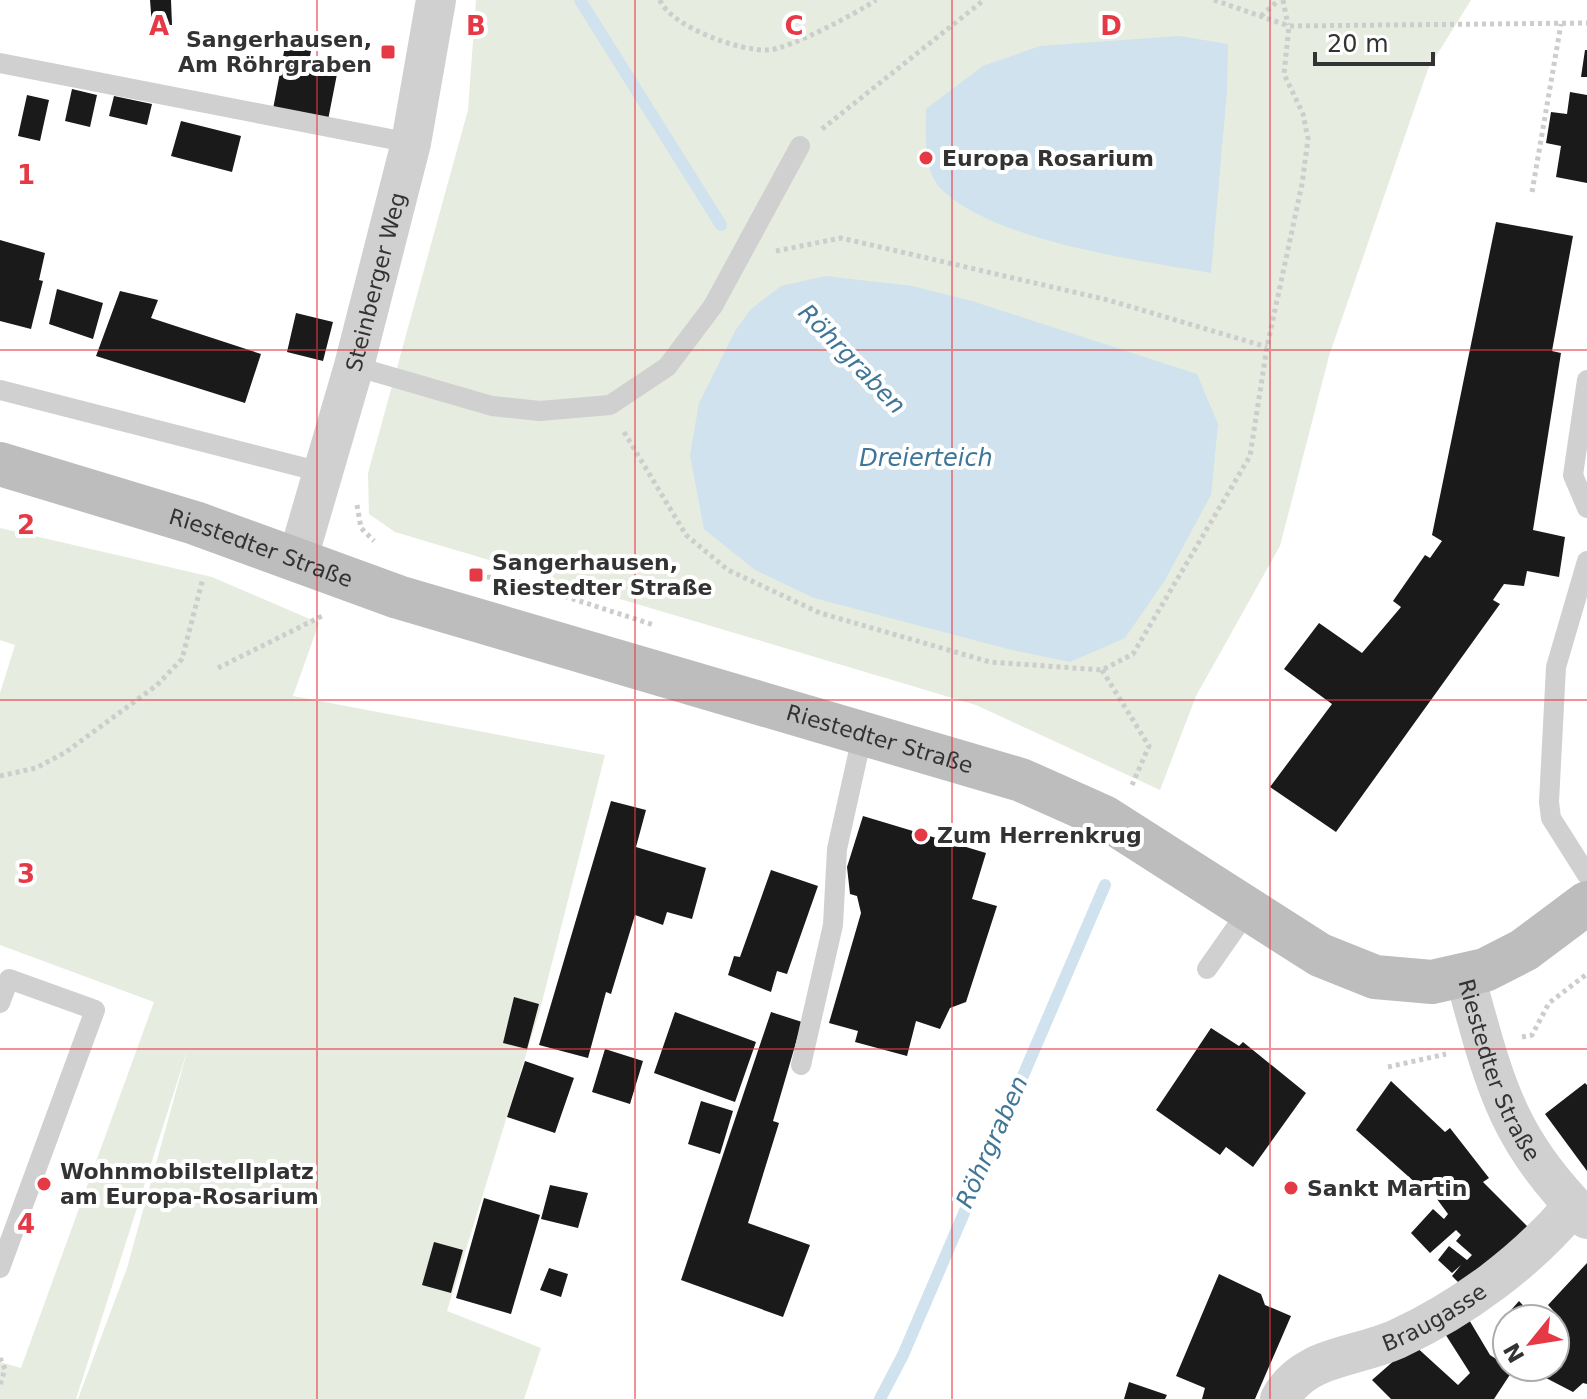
<svg xmlns="http://www.w3.org/2000/svg" width="1587" height="1399" font-family="'DejaVu Sans',sans-serif">
	<rect width="100%" height="100%" fill="#fff"/>
	<!-- green -->
	<path fill="#e6ecdf" d="M476,0H1471L1428,69L1329,356L1280,546L1196,696L1160,790L976,705L395,532L369,514L368,473L468,110Z
		M0,528L212,577L319,623L293,696L605,755L541,1006L447,1311L541,1348L524,1399H78L127,1268L188,1048L76,1399H0V1362L21,1368L154,1002L0,945V693L15,645L0,640Z"/>
	<!-- water -->
	<path fill="#cfe2ee" d="M1179,36L1228,44L1227,91L1211,273C1137,260 999,242 943,191C922,171 926,135 926,109L983,66L1040,46Z
		M826,276L912,286L972,301L1197,374L1218,424L1211,495L1165,580L1125,638L1070,662L1008,649L814,598L755,570L704,529L690,455L699,403L735,331L751,309L781,286Z"/>
	<g fill="none" stroke-linecap="round" stroke-linejoin="round">
		<!-- stream -->
		<path stroke="#cfe2ee" stroke-width="12" d="M580,0L721,225
			M880,1399L903,1355L1105,885"/>
	</g>
	<!-- building -->
	<path fill="#1a1a1a" d="M150,0H171L172,25L152,26Z
		M287,36L313,39L308,68L337,74L328,120L273,109Z
		M1585,50H1587V77H1581Z
		M72,89L97,95L90,127L65,121Z
		M1570,92L1587,95V183L1556,177L1561,146L1546,143L1551,112L1567,114Z
		M27,95L49,100L40,141L18,136Z
		M114,96L152,104L147,125L109,116Z
		M181,121L241,136L232,172L171,156Z
		M1496,222L1573,236L1552,351L1561,353L1533,530L1565,537L1559,577L1527,571L1524,586L1504,584L1493,600L1500,604L1336,832L1270,787L1332,704L1284,669L1319,623L1362,653L1401,607L1393,601L1425,555L1430,558L1442,541L1432,535Z
		M0,240L45,253L39,280L43,281L31,329L0,321Z
		M57,289L103,303L93,339L49,324Z
		M120,291L158,300L151,318L261,354L245,403L96,356Z
		M296,313L333,322L323,361L287,352Z
		M611,801L646,810L636,847L706,868L692,919L667,912L663,925L635,915L611,994L606,992L588,1058L539,1045Z
		M863,816L986,853L972,899L997,906L966,1002L950,1008L940,1029L916,1021L907,1056L855,1042L858,1031L829,1023L861,913L857,896L850,894L847,867Z
		M771,870L818,886L787,974L777,971L771,992L728,975L734,956L740,957Z
		M514,997L539,1004L527,1049L503,1043Z
		M675,1012L756,1042L735,1102L654,1073Z
		M771,1012L802,1022L773,1121L779,1123L748,1223L810,1245L783,1317L681,1280Z
		M1211,1028L1239,1046L1243,1042L1306,1093L1253,1167L1226,1147L1220,1155L1156,1110Z
		M605,1049L643,1061L630,1104L592,1092Z
		M525,1061L574,1078L555,1133L507,1117Z
		M1391,1081L1445,1132L1450,1128L1489,1178L1483,1182L1534,1233L1466,1290L1452,1276L1461,1265L1452,1273L1438,1260L1449,1246L1467,1260L1472,1255L1456,1241L1461,1235L1456,1230L1430,1253L1411,1233L1433,1209L1444,1219L1448,1214L1431,1191L1427,1193L1356,1130Z
		M1585,1083L1587,1085V1171L1545,1114Z
		M701,1101L733,1111L720,1154L688,1144Z
		M550,1185L588,1193L578,1228L541,1219Z
		M484,1198L540,1215L511,1314L456,1298Z
		M434,1242L463,1250L451,1293L422,1285Z
		M1587,1263V1384L1583,1383L1573,1392L1546,1378L1534,1367H1555V1327L1562,1320L1548,1305Z
		M549,1268L568,1274L561,1297L540,1290Z
		M1219,1274L1261,1294L1265,1305L1291,1316L1255,1399H1202L1205,1388L1176,1376Z
		M1519,1301L1531,1314L1533,1319L1505,1317Z
		M1465,1313L1490,1355L1513,1370L1494,1399H1391L1372,1380L1413,1344L1458,1385L1470,1373L1442,1329Z
		M1129,1382L1167,1395L1165,1399H1124Z"/>
	<g fill="none" stroke-linecap="round" stroke-linejoin="round">
		<!-- path -->
		<path stroke="#cdcdcd" stroke-width="5" stroke-dasharray="4 4" stroke-linecap="butt" d="M660,0C671,27 741,52 769,50C791,48 857,13 876,0
			M1214,0L1289,26
			M1283,0L1288,25
			M1261,16L1279,0
			M822,129L984,0
			M1532,192L1561,24
			M776,251L841,238L1108,300L1267,347
			M624,432L686,535L728,570L820,613L990,662L1102,670L1133,654L1250,456L1267,347L1302,184L1308,139L1303,114L1284,74L1289,26L1587,23
			M357,505L361,528L374,541
			M487,577L511,579L654,625
			M218,668L322,616
			M1102,670L1149,746L1132,785
			M0,776L36,768L66,752L157,685L182,659L203,578
			M1522,1037L1532,1035L1549,1003L1587,974
			M1388,1067L1446,1054
			M0,1358L5,1369L0,1385"/>
		<!-- lane -->
		<path stroke="#d0d0d0" stroke-width="20" d="M0,63L411,143
			M354,366L492,406L540,411L610,405L667,367L713,306L800,146
			M1587,380L1573,475L1587,508
			M0,390L321,472
			M1587,561L1556,667L1549,802L1551,818L1587,875
			M1207,969L1249,909
			M0,1003L9,979L95,1010L0,1268
			M801,1065L833,925L837,849L863,732"/>
		<!-- street -->
		<g stroke="#d0d0d0" stroke-width="40">
			<path id="s1" d="M297,561L354,366L411,143L436,0"/>
			<path id="s2" d="M1465,976C1494,1081 1506,1140 1587,1219"/>
			<path id="s3" d="M1280,1399C1304,1355 1355,1358 1397,1339C1464,1308 1526,1262 1573,1206"/>
		</g>
		<!-- secondary -->
		<path stroke="#bdbdbd" stroke-width="44" id="s4" d="M0,464L195,523L398,597L1021,780L1104,817L1320,955L1375,977L1432,982L1485,970L1524,950L1587,903"/>
	</g>
	<!-- grid -->
	<path fill="none" stroke="#e63946" stroke-width="2" stroke-opacity="0.55" d="M317,0V1399M635,0V1399M952,0V1399M1270,0V1399M0,350H1587M0,700H1587M0,1049H1587"/>
	<!-- markers -->
	<g fill="#e63946" stroke="#fff" stroke-width="3">
		<rect x="380" y="44" width="16" height="16" rx="4"/>
		<circle cx="926" cy="158" r="8"/>
		<rect x="468" y="567" width="16" height="16" rx="4"/>
		<circle cx="921" cy="835" r="8"/>
		<circle cx="44" cy="1184" r="8"/>
		<circle cx="1291" cy="1188" r="8"/>
	</g>
	<g text-anchor="middle" stroke-width="8" stroke-linejoin="round" paint-order="stroke">
		<!-- poi labels -->
		<g font-size="22" font-weight="bold" fill="#333" stroke="#fff" text-anchor="start">
			<text x="372" y="47" text-anchor="end">Sangerhausen,<tspan x="372" dy="25">Am Röhrgraben</tspan></text>
			<text x="942" y="166">Europa Rosarium</text>
			<text x="492" y="570">Sangerhausen,<tspan x="492" dy="25">Riestedter Straße</tspan></text>
			<text x="937" y="843">Zum Herrenkrug</text>
			<text x="60" y="1179">Wohnmobilstellplatz<tspan x="60" dy="25">am Europa-Rosarium</tspan></text>
			<text x="1307" y="1196">Sankt Martin</text>
		</g>
		<!-- street labels -->
		<g font-size="22" fill="#333" stroke="#fff">
			<text dy="8" stroke="none"><textPath href="#s1" startOffset="290">Steinberger Weg</textPath></text>
			<text dy="8" stroke="none"><textPath href="#s4" startOffset="274">Riestedter Straße</textPath></text>
			<text dy="8" stroke="none"><textPath href="#s4" startOffset="922">Riestedter Straße</textPath></text>
			<text dy="8" stroke="none"><textPath href="#s2" startOffset="100">Riestedter Straße</textPath></text>
			<text dy="8" stroke="none"><textPath href="#s3" startOffset="178">Braugasse</textPath></text>
		</g>
		<!-- water labels -->
		<g font-size="24" font-style="italic" fill="#3f7597" stroke="#fff">
			<text transform="translate(852 359) rotate(46)" y="8">Röhrgraben</text>
			<text x="926" y="466">Dreierteich</text>
			<text transform="translate(992 1142) rotate(-66)" y="8">Röhrgraben</text>
		</g>
	</g>
	<g font-size="26" text-anchor="middle" font-weight="bold" fill="#e63946" stroke="#fff" stroke-width="8" stroke-linejoin="round" paint-order="stroke">
		<text x="159" y="35">A</text>
		<text x="476" y="35">B</text>
		<text x="794" y="35">C</text>
		<text x="1111" y="35">D</text>
		<text x="26" y="184">1</text>
		<text x="26" y="534">2</text>
		<text x="26" y="883">3</text>
		<text x="26" y="1233">4</text>
	</g>
	<!-- north arrow -->
	<g transform="translate(1531 1343) rotate(240)"><circle r="38" fill="#ffffff" stroke="#adadad" stroke-width="2"/>
	<path d="M0-6L14 30L0 20L-14 30Z" fill="#e63946"/>
	<text y="-12" font-size="22" font-weight="bold" text-anchor="middle" fill="#333333">N</text>
	</g>
	<!-- scale -->
	<path d="M1315 52v12h118v-12" fill="none" stroke="#333333" stroke-width="4"/>
	<text x="1327" y="52" font-size="24" fill="#333333" stroke="#ffffff" stroke-width="6" paint-order="stroke">20 m</text>
</svg>
